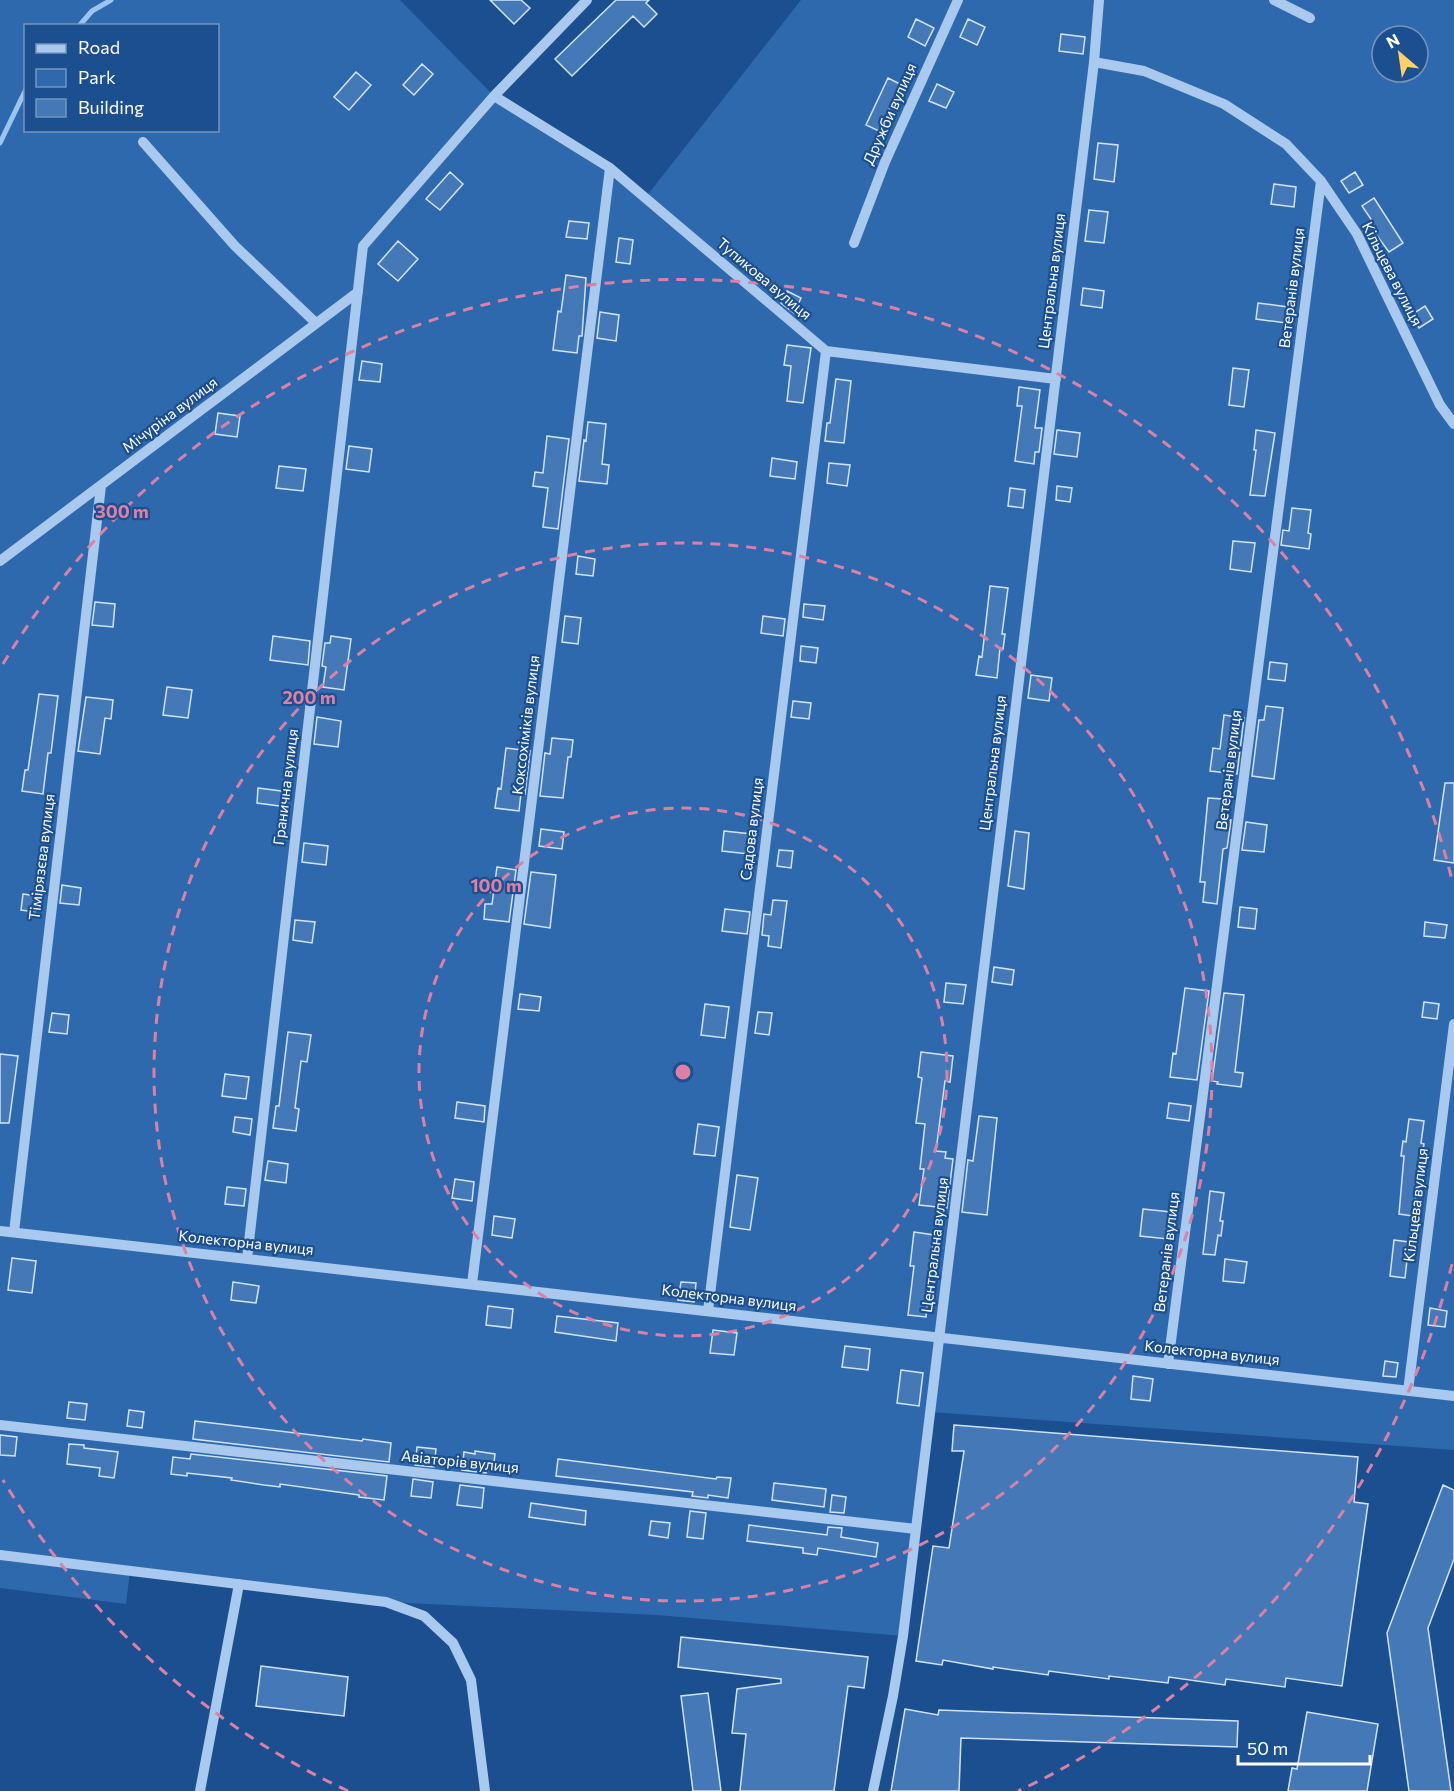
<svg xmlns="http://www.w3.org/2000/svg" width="1454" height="1791" font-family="Commissioner,sans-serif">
	<rect width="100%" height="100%" fill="#1b4f8f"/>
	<!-- green -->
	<path fill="#2e69ad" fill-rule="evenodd" d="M0,0H400L494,96L645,198L801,0H1454V1450L931,1412L903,1636L657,1615L386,1602L130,1571L126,1604L0,1588ZM26,26H218V130H26ZM1382,36H1418V72H1382Z"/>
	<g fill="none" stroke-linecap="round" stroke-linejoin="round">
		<!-- stream -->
		<path stroke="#9cc4f0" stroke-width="5" d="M79,26L92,11L111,0
			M0,143L26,89"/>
	</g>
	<!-- building -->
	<path fill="#4478b7" stroke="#cfe3fa" stroke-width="1.5" d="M490,0H521L530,8L514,24Z
		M616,0H649L646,3L657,14L644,27L633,16L572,76L555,59Z
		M916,19L934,28L925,46L908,37Z
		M968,19L985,27L977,45L960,37Z
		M1061,34L1085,37L1083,54L1059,51Z
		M422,64L433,74L414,95L403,85Z
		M356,72L371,85L349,110L334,97Z
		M888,78L904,86L897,100L894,99L879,131L866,125Z
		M937,84L954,92L946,108L929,101Z
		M1098,143L1118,145L1114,182L1094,179Z
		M450,172L463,184L440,210L426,199Z
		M1355,172L1363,185L1349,193L1341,181Z
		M1274,184L1296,187L1294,207L1271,204Z
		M1374,198L1403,243L1389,252L1369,225L1373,222L1362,206Z
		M1089,210L1108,212L1104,243L1085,241Z
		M569,221L589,223L587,239L566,237Z
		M619,238L633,240L630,264L616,262Z
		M398,241L418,259L398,281L378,264Z
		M566,275L586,278L582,336H579L577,353L553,350L558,311L561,312Z
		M1083,288L1104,291L1102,308L1081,305Z
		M787,291L801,298L794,313L781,303Z
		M1258,303L1288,307L1286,323L1256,319Z
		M1425,306L1433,319L1419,328L1411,315Z
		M600,312L619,315L616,341L597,338Z
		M787,345L811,348L803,403L787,401L791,366L784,365Z
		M362,361L382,364L380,382L359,380Z
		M1233,368L1249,370L1244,407L1229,405Z
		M836,379L851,381L844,443L825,441L827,423H830Z
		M1019,387L1040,390L1035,428H1042L1039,452H1035L1034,464L1015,461L1022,406H1017Z
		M218,413L240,416L237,437L215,434Z
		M588,422L606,424L602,464L609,465L607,484L579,481L584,440L586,441Z
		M1057,430L1080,433L1077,457L1054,454Z
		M1256,430L1275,433L1265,496L1250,495L1256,450H1254Z
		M547,436L569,439L558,529L543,527L548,488L533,486L535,472L543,473Z
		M349,446L372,449L369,472L346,469Z
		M772,458L797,462L795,479L770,476Z
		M829,463L850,465L847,486L827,483Z
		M279,466L306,469L303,491L276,488Z
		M1057,486L1072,488L1070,502L1056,500Z
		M1010,488L1025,490L1023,508L1008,506Z
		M1292,508L1311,510L1308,533L1311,534L1309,549L1281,545L1283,530L1289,531Z
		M1233,541L1255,543L1251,572L1230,569Z
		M578,556L595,559L593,576L576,574Z
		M990,586L1008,588L1002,634H1005L1003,649L1000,648L997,678L976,675L979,656L982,657Z
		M95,602L115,604L113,627L92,625Z
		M804,604L825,606L823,620L803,617Z
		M565,616L581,618L578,644L562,642Z
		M763,616L785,619L783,636L761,633Z
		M273,636L310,641L308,665L270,660Z
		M331,636L351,639L344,690L323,687L326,667L322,666L325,643H330Z
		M801,646L818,648L816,663L800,661Z
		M1270,662L1287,664L1285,681L1268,679Z
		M1031,675L1052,678L1049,701L1028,698Z
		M167,687L192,690L188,718L163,715Z
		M39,694L58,696L51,753H48L43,794L22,791L25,770H28Z
		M86,697L113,700L111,719L105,718L100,754L78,751Z
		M793,701L811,703L809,719L791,717Z
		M1266,706L1283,708L1274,779L1252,776L1259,720H1264Z
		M1224,715L1244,718L1237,774L1210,771L1213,748L1220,749Z
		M317,717L341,721L338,747L314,744Z
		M552,738L573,740L571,757H568L563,798L540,796L545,753L550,754Z
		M506,748L530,751L525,794L521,793L519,811L495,808L498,788L501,789Z
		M1445,783H1454V863L1434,860Z
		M258,788L289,792L287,807L257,803Z
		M1208,798L1223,799L1221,819L1231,820L1227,848L1223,849L1217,904L1203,902L1205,882H1200Z
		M1246,822L1267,825L1264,852L1242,850Z
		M541,829L564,832L562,849L539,846Z
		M724,831L752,834L749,854L722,851Z
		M1015,831L1029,833L1024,889L1008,886Z
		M304,843L328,846L326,865L302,862Z
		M779,850L793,851L791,868L777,866Z
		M497,867L516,870L509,922L484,919L485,904H492Z
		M531,872L556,875L550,928L524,924Z
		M62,885L81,888L79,905L60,903Z
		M23,894L37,896L35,912L21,910Z
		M773,900L787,901L781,948L768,946L769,936L762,935L764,914L771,915Z
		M1240,907L1257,909L1255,929L1238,927Z
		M725,909L750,912L747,934L722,931Z
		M295,920L315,922L312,943L293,940Z
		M1425,922L1447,925L1445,938L1424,936Z
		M994,967L1014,970L1012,985L992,982Z
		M946,983L966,985L963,1004L944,1002Z
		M1185,988L1209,991L1197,1080L1170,1077L1173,1053L1176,1054Z
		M1224,993L1244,995L1235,1072L1243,1073L1241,1087L1217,1084L1218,1082L1212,1081Z
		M520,994L541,997L539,1011L518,1009Z
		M1424,1002L1439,1004L1437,1019L1422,1017Z
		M705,1004L729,1007L725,1038L701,1035Z
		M758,1012L772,1013L769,1035L755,1033Z
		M52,1013L69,1015L67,1034L49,1032Z
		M288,1032L311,1035L307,1062L301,1061L295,1108L299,1109L296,1131L273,1128L276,1106H279Z
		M921,1052L953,1056L950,1082L945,1081L936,1151L946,1152L945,1158L953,1159L947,1208L919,1205L924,1169H920L925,1124L916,1123L922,1078L918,1077Z
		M0,1054L18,1056L9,1123H0Z
		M225,1074L249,1077L246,1099L222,1096Z
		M457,1102L485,1106L484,1122L455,1118Z
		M1169,1103L1191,1106L1189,1121L1167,1118Z
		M979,1116L997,1118L987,1215L962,1212L968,1160L973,1161Z
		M235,1117L252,1119L250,1135L233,1132Z
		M1409,1119L1424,1121L1421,1143L1424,1144L1413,1216L1399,1214L1404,1156H1401L1403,1141L1406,1142Z
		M698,1124L719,1127L715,1156L694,1154Z
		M268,1161L288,1164L286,1183L265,1180Z
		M737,1175L758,1178L750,1230L730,1227Z
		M455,1179L474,1182L472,1201L452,1198Z
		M227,1187L246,1189L244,1206L225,1204Z
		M1210,1191L1224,1193L1220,1221H1223L1221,1236L1218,1235L1215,1255L1203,1254Z
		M1143,1209L1171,1212L1168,1239L1140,1236Z
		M494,1216L515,1219L512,1238L492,1235Z
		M914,1232L934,1235L926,1317L908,1315L914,1266H910Z
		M1394,1240L1409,1242L1405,1278L1390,1276Z
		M12,1258L36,1261L32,1293L8,1290Z
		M1225,1259L1247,1262L1244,1283L1223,1281Z
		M233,1282L259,1286L256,1303L231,1300Z
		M681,1282L696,1283L694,1302L678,1300Z
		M488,1306L513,1309L511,1328L486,1325Z
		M1430,1308L1447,1311L1445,1327L1428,1325Z
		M557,1316L618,1323L616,1341L555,1332Z
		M713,1330L737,1333L734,1355L710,1353Z
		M845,1346L870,1349L868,1370L842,1367Z
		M1385,1361L1398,1363L1396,1377L1383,1376Z
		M901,1370L923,1373L919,1406L897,1403Z
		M1133,1376L1153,1379L1150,1401L1131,1399Z
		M69,1402L87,1404L85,1420L67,1418Z
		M129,1410L144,1412L142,1428L127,1426Z
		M195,1421L362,1441L363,1439L391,1443L389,1462L193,1439Z
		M954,1425L1358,1457L1354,1502L1368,1504L1342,1686L1286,1678L1285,1687L1226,1679L1225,1685L1169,1677L1168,1683L1109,1676V1679L1049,1671L1048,1675L993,1667V1669L943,1660L942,1665L916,1661L933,1546L949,1548L964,1451H952Z
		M0,1435L17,1437L15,1456L0,1455Z
		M69,1444L84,1445V1448L118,1452L114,1478L99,1476L100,1468L67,1464Z
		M417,1447L436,1449L434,1467L415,1465Z
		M475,1451L495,1454L493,1471L486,1470V1473L462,1470L464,1452L475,1454Z
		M191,1454L387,1476L384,1500L359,1497V1495L280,1484V1487L264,1485L231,1480L232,1478L187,1473V1476L171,1474L173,1457L190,1459Z
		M558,1459L716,1479L717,1477L731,1478L728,1498L708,1495V1498L692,1496L693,1492L556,1476Z
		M413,1479L433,1482L431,1498L411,1496Z
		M774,1483L826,1489L824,1507L772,1500Z
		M460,1485L484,1488L482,1508L457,1505Z
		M1443,1485L1454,1490V1559L1428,1628L1451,1791H1409L1387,1633Z
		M832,1495L846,1497L844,1513L830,1512Z
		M531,1503L586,1511L585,1525L529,1517Z
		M690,1511L706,1513L703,1539L687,1537Z
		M651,1521L670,1523L668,1538L649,1535Z
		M749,1525L827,1535L828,1527L842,1528L841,1537L878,1543L876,1557L818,1548L817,1555L803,1553V1548L747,1541Z
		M681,1637L868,1657L864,1688L848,1686L834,1791H740L746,1734L732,1733L737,1689L781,1683V1679L678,1667Z
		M261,1666L348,1677L344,1716L256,1706Z
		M708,1693L721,1791H693L681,1696Z
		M905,1709L938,1715L939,1710L1238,1721L1237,1747L961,1738L959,1791H891Z
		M1307,1712L1378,1724L1367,1791H1288L1292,1768L1297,1769Z"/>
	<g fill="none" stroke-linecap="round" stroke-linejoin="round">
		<!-- minor -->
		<path stroke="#a9c9ee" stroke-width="10" d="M1274,0L1310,18
			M1094,62L1144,71L1224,104L1286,144L1321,181L1357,234L1440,405L1454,424
			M494,96L610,168L826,351L1056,379
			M143,142L235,246L316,323
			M854,243L885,162L958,0
			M0,561L358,292
			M0,1231L1454,1396
			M14,1232L101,486
			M247,1259L363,246L494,96L587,0
			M472,1284L610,168
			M708,1311L826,351
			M1168,1364L1321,181
			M1408,1391L1454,1024
			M0,1425L916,1529
			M0,1555L386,1602L424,1616L453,1643L471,1680L485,1791
			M200,1791L239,1584
			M873,1791L893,1696L903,1636L1094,62L1099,0"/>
	</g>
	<!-- distance rings -->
	<g fill="none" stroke="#dd80a5" stroke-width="3" stroke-dasharray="10 8">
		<circle cx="683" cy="1072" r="264"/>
		<circle cx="683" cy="1072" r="529"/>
		<path d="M1452 1264A793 793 0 0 1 1018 1791M348 1791A793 793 0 0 1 3 1480M3 664A793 793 0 0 1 1452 880"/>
	</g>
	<g text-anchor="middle" stroke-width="4.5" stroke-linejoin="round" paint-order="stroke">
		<!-- street labels -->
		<g font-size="15" fill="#fff" stroke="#1b4f8f">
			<text transform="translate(890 114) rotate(-66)" y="5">Дружби вулиця</text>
			<text transform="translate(1392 274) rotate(63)" y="5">Кільцева вулиця</text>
			<text transform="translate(764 279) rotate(40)" y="5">Тупикова вулиця</text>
			<text transform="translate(1052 281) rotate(-83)" y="5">Центральна вулиця</text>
			<text transform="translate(1292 288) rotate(-83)" y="5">Ветеранів вулиця</text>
			<text transform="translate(170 415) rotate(-37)" y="5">Мічуріна вулиця</text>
			<text transform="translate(526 725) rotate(-83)" y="5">Коксохіміків вулиця</text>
			<text transform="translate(993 763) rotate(-83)" y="5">Центральна вулиця</text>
			<text transform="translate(1229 770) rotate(-83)" y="5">Ветеранів вулиця</text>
			<text transform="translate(286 787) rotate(-83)" y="5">Гранична вулиця</text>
			<text transform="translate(752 829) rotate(-83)" y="5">Садова вулиця</text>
			<text transform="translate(42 857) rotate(-83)" y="5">Тімірязєва вулиця</text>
			<text transform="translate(1416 1205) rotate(-83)" y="5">Кільцева вулиця</text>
			<text transform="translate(246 1243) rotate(6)" y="5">Колекторна вулиця</text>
			<text transform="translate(935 1245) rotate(-83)" y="5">Центральна вулиця</text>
			<text transform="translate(1167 1252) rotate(-83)" y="5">Ветеранів вулиця</text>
			<text transform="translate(729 1298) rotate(7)" y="5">Колекторна вулиця</text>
			<text transform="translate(1212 1353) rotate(6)" y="5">Колекторна вулиця</text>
			<text transform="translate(460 1462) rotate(6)" y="5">Авіаторів вулиця</text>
		</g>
	</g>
	<circle cx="683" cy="1072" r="9" fill="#dd80a5" stroke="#1b4f8f" stroke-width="3"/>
	<g font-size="18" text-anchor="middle" font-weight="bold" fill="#dd80a5" stroke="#1b4f8f" stroke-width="4.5" stroke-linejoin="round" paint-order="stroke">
		<text x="122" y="518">300 m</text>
		<text x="309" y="704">200 m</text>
		<text x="496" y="892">100 m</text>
	</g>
	<!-- legend -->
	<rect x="24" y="24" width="195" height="108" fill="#1b4f8f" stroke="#7695bc" stroke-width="1.5"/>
	<rect x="36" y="44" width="30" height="9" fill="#a9c9ee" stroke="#7695bc" stroke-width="1.5"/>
	<text x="78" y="54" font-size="18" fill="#ffffff">Road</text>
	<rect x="36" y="69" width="30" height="18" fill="#2e69ad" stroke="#7695bc" stroke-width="1.5"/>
	<text x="78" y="84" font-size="18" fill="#ffffff">Park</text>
	<rect x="36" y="99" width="30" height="18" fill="#4478b7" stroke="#7695bc" stroke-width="1.5"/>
	<text x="78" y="114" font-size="18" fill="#ffffff">Building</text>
	<!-- north arrow -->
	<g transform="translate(1400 54) rotate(331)"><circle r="28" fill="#1b4f8f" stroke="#7695bc" stroke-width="1.5"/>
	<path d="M0-4.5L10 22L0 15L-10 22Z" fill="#ffd166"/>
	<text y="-9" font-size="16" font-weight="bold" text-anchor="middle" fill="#ffffff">N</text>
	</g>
	<!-- scale -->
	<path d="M1238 1755v9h132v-9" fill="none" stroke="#ffffff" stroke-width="3"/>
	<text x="1247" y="1755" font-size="18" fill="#ffffff" stroke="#1b4f8f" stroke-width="4.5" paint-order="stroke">50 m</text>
</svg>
